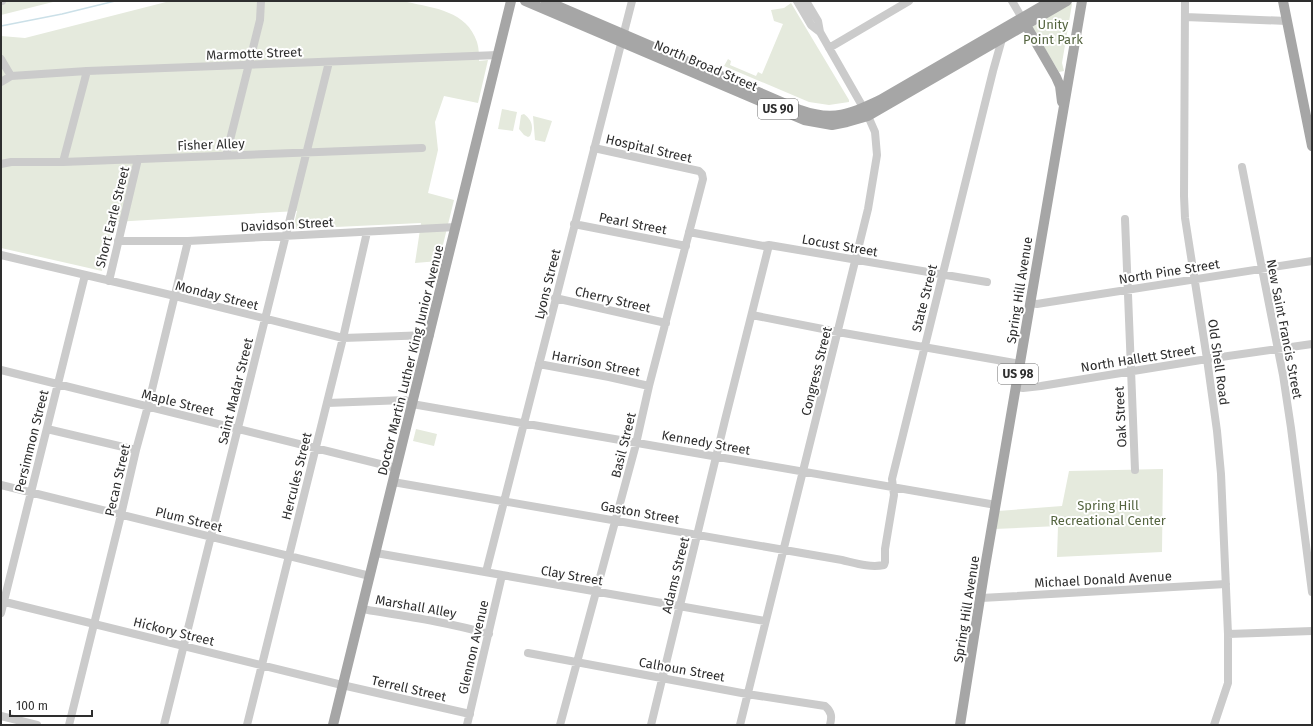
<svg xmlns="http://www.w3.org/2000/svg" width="1313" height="726" font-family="'Fira Sans',sans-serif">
	<rect width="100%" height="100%" fill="#fff"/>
	<!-- green -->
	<path fill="#e5eadd" d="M1,1H57L1,15Z
		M170,1H407V2C434,8 467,11 477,42C479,48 479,55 479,61L488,60L478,103L444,96L435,122L438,150L428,193L454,200L439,261L415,263L421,223L293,229L297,211L114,222L102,271L1,248V36L25,38Z
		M791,3L849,100V102L829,105L809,102L724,66L728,59L731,61L730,65L756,76L758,72L762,74L783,24L774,21L771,10L784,8Z
		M1071,3L1072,4L1062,63L1064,71L1059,72L1032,27Z
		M502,109L517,112L513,131L498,129Z
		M524,114C532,120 534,127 530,136L528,137L524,135L519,129L521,115Z
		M533,116L552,121L545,142L535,140Z
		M416,429L437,434L434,446L413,441Z
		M1163,469L1162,552L1057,557L1058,526L994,529L998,511L1062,506L1069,471Z"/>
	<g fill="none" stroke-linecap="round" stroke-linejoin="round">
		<!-- stream -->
		<path stroke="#cbe0e8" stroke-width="1.5" d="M1,26L62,14L115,1"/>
		<!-- minor -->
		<path stroke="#cbcbcb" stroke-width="8" d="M1,1H2
			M797,1L811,25L820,32
			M1012,1L1022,18
			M1185,1L1184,196L1185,218L1207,359L1217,431L1221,474L1228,634V683L1214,725
			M1185,17L1287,21
			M829,48L909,1
			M1,59L11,76
			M1,82L11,76L87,71L498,55
			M226,156L260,20L261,1
			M63,162L87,71
			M1,164L11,162H63L422,148
			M1242,167L1283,375L1291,428L1312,592
			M1125,219L1135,470
			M574,224L686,246
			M689,232L764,246L769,245L987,282
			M118,241H188L456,227
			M1,255L175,296L343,338L430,335
			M109,281L138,159
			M555,298L666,323
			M1030,303L1037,304L1043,303L1312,261
			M752,315L838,332L1020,364
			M539,364L609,377L649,386
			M1,370L396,468
			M1016,387L1023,388L1041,386L1207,359L1312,344
			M327,403L405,400L412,404L996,505
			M47,429L136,450
			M393,482L842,560C855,563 870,568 884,565L885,562V549L894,495L892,479L993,71L1002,39
			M1,485L370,576
			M376,553L765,621
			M486,572L632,1
			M981,598L1226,584
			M1,601L342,685L470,714
			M362,609C404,616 447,622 489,634
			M1,613L85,275
			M1228,634L1312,631
			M528,653L747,694L825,706C832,712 832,717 830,725
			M1,716L37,725
			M69,725L121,515L136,450L148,406L188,241
			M164,725L329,62
			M247,725L343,338L367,232
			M467,725L502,575
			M560,725L635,448L649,386L703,179L702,174L699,171L594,148
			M651,725L725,420L769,245
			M740,725L868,209L877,155L875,132L868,116L820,32L818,21L806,1"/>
		<!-- major -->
		<path stroke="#a6a6a6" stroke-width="10" d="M525,1L804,120L832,125L847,122L868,116L1067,1
			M546,1L800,110C833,122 851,114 880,100L1051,1
			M1283,1L1312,146
			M1023,20L1056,77L1060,86L1062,102
			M333,725L511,1
			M960,725L985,567L1082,1"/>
	</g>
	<g text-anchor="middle" stroke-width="4" stroke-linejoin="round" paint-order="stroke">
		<!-- shield labels -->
		<g fill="#fff" stroke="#6d6d6d" stroke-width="1">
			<rect x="758" y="99" width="40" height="20" rx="3"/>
			<rect x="998" y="364" width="40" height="20" rx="3"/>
		</g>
		<g font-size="12" font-weight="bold" fill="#2e2e2e">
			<text x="778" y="113">US 90</text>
			<text x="1018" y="378">US 98</text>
		</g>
		<!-- park labels -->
		<g font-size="13" fill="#556540" stroke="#fff">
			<text x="1053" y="29">Unity<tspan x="1053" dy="15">Point Park</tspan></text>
			<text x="1108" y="510">Spring Hill<tspan x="1108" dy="15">Recreational Center</tspan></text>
		</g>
		<!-- street labels -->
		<g font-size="13" fill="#2e2e2e" stroke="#fff">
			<text transform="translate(254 53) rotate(-2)" y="5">Marmotte Street</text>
			<text transform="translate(706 65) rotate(23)" y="5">North Broad Street</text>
			<text transform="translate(211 144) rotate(-2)" y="5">Fisher Alley</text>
			<text transform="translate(649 148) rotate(13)" y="5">Hospital Street</text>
			<text transform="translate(112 217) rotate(-76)" y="5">Short Earle Street</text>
			<text transform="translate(633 223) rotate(11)" y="5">Pearl Street</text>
			<text transform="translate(287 224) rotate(-3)" y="5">Davidson Street</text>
			<text transform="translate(840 245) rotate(10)" y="5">Locust Street</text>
			<text transform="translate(1169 271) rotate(-9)" y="5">North Pine Street</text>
			<text transform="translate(547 284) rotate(-76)" y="5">Lyons Street</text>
			<text transform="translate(1019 290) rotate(-81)" y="5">Spring Hill Avenue</text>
			<text transform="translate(217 295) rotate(14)" y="5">Monday Street</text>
			<text transform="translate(924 298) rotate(-76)" y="5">State Street</text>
			<text transform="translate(613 299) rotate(13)" y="5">Cherry Street</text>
			<text transform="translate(1285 329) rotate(79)" y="5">New Saint Francis Street</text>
			<text transform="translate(1138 358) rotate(-9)" y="5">North Hallett Street</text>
			<text transform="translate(410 360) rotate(-76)" y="5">Doctor Martin Luther King Junior Avenue</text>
			<text transform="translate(1219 362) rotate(82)" y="5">Old Shell Road</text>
			<text transform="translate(596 363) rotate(11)" y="5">Harrison Street</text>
			<text transform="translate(816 371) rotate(-76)" y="5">Congress Street</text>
			<text transform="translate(235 391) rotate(-76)" y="5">Saint Madar Street</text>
			<text transform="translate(178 402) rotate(14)" y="5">Maple Street</text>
			<text transform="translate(1120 417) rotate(-93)" y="5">Oak Street</text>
			<text transform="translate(31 441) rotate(-76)" y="5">Persimmon Street</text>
			<text transform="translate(706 442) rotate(10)" y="5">Kennedy Street</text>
			<text transform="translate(623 445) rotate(-76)" y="5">Basil Street</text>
			<text transform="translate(296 476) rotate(-76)" y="5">Hercules Street</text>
			<text transform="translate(117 480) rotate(-77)" y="5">Pecan Street</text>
			<text transform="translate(640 512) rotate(10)" y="5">Gaston Street</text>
			<text transform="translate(189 519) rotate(14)" y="5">Plum Street</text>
			<text transform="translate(572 575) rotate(10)" y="5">Clay Street</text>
			<text transform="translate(675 575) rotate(-76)" y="5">Adams Street</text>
			<text transform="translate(1103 579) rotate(-3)" y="5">Michael Donald Avenue</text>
			<text transform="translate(416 606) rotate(10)" y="5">Marshall Alley</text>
			<text transform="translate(966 609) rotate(-81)" y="5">Spring Hill Avenue</text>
			<text transform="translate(174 631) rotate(14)" y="5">Hickory Street</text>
			<text transform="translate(473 647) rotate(-77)" y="5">Glennon Avenue</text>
			<text transform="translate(682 669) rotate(10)" y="5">Calhoun Street</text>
			<text transform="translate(409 688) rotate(13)" y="5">Terrell Street</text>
		</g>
	</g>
	<!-- border -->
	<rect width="1313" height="726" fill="none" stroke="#2e2e2e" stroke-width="4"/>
	<!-- scale -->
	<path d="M10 710v6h82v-6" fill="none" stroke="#2e2e2e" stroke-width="2"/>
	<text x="16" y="710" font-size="12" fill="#2e2e2e" stroke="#ffffff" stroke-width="3" paint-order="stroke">100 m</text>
</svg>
